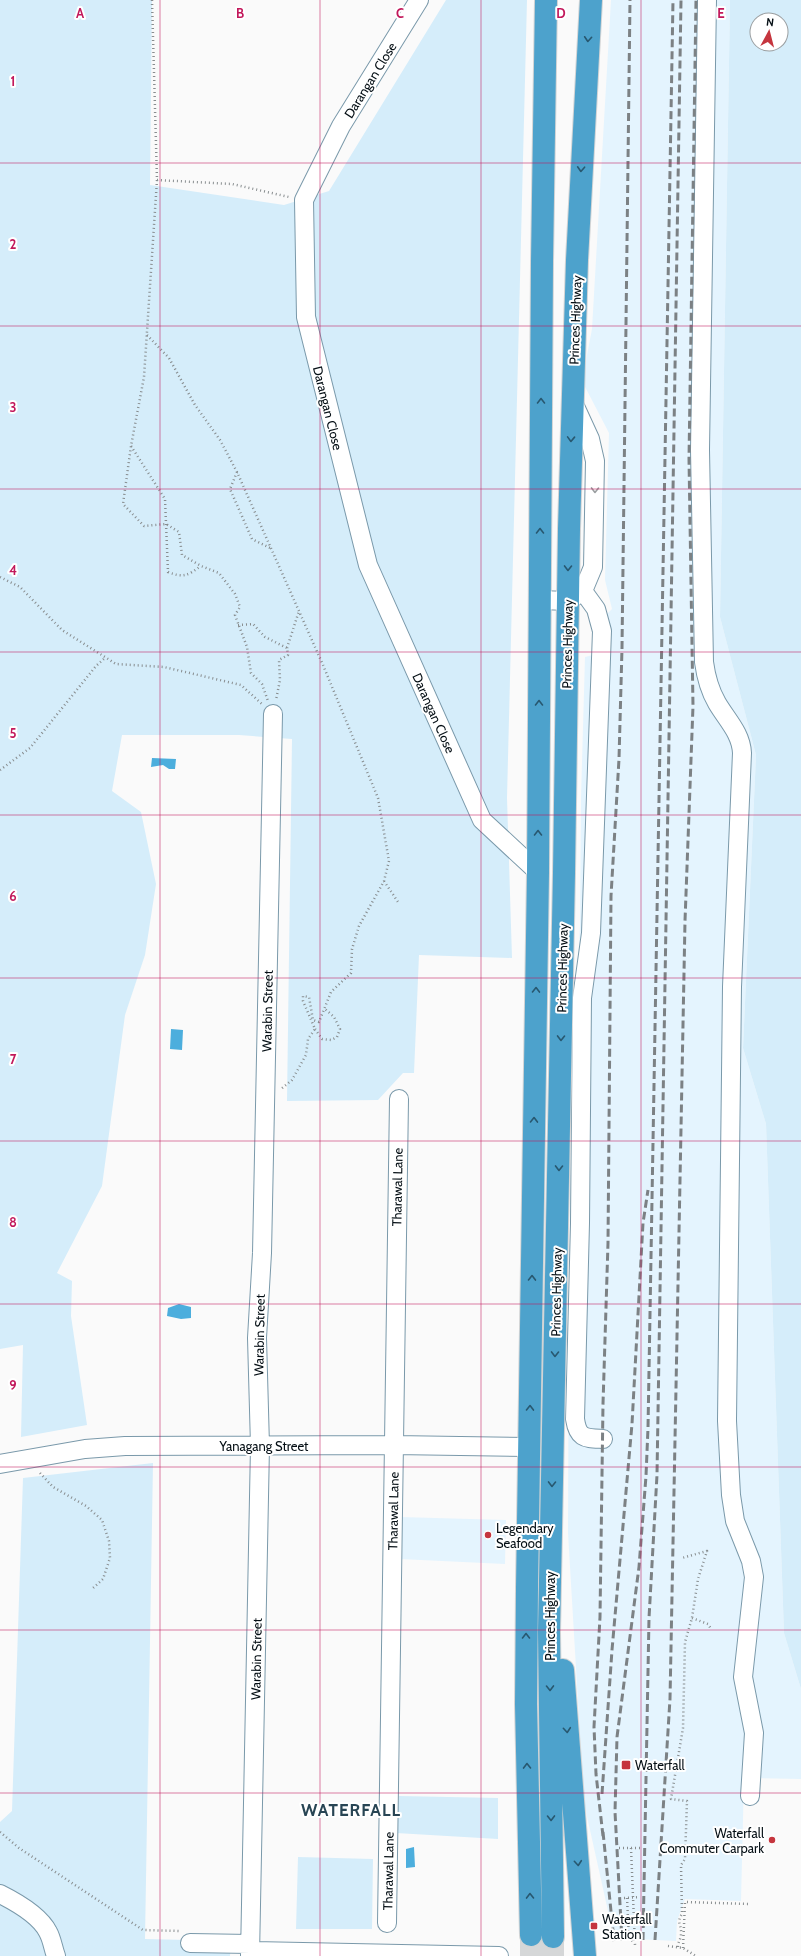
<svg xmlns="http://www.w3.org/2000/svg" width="801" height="1956" font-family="Cabin,sans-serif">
	<rect width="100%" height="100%" fill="#fafafa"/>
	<!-- built -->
	<path fill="#e4f4fe" d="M611,0H730L720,617L756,755L743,1048L766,1124L784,1633L801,1689V1779L744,1778L741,1901L685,1899L677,1921L676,1941L614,1938L584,1803L568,1533L569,1287L574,1161L575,1021L580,926L581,798L585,657L593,655L595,626L612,609L605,580L609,433L582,381L592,329Z
		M400,1517L506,1520L505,1564L400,1559Z"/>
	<!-- green -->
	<path fill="#d5edfa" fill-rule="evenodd" d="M0,0H152L150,185L284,205L329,191L446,0H527L507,798L512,958L419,955L414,1073H403L378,1100L287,1101L292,739L239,735H122L112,791L141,812L156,884L145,955L125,1015L102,1186L57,1273L72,1281L71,1316L87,1425L21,1437L23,1345L0,1349Z
		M730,0H801V1689L784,1633L766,1124L743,1048L756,755L720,617ZM757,20H781V44H757Z
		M153,1463L145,1939L231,1941L230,1956H0V1822L12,1811L23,1478Z
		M399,1796L498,1798V1839L396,1833Z
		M298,1857L373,1859L372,1929H296Z"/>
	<!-- water -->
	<path fill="#4caedd" d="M152,758L176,759L175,769H169L163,765L151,767Z
		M171,1029L183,1030L182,1050L170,1049Z
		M179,1304L191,1307V1318L181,1319L167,1316L168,1308Z
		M414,1847L415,1867L406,1868V1849Z"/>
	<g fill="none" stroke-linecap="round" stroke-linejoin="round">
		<!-- highway-tunnel -->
		<path stroke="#d5d7d8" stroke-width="22" stroke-dasharray="22 11" stroke-linecap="butt" d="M531,1935V1956
			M553,1937V1956"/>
		<defs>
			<path id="minor" d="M419,0L341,126L304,200L306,317L368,565L482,820L538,872
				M707,0L700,450L704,662C706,677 710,691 717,703C727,720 741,733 742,753L732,987L727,1421L731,1495L735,1521L751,1561L754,1577L743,1677L754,1733L750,1796
				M583,591L596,609L602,631L591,933L582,998L580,1223L575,1419C578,1439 585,1438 603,1439
				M540,600L568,601L583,591L593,567L595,461L590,439L573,402
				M0,1464L85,1449L125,1446L394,1445L529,1447
				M0,1894C16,1902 40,1916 48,1932C52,1939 53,1948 56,1956
				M387,1923L399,1099
				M190,1943L250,1944
				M250,1951L499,1956
				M250,1956L260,1446L257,1338L262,1253L273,714"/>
			<path id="highway" d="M563,1670L585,1956
				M531,1935L526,1704L527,1588L538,872L542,262L546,0
				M553,1937L549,1632L564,873L569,529L577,260L591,0"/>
		</defs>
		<!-- minor casing -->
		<use href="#minor" stroke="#7a99aa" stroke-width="20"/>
		<!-- highway casing -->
		<use href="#highway" stroke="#d2d4d5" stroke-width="24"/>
		<!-- path -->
		<path stroke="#888d8f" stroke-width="2.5" stroke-dasharray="1 3" stroke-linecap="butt" d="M152,0L157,180L232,184L289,197
			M157,180L144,377L131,446L123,504L144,526L166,524L179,532L182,555L201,566L219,573L235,594L240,607L235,615L247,647L251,673L262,684L268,701
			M147,335L169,358L195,405L220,440L237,472L323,665L378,798L389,861L384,881L359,926L352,949L351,973L331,992L319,1022L313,1020L309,997L303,996V1001L315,1029L308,1039L306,1055L292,1080L281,1089
			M131,446L165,499L168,572C183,578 187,576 201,566
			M237,472L230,489L252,539L272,549
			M0,577L20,587L62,630L116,664L164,667L241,685L262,704
			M238,625L253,624L265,637L287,648L288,655L279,660L280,680L276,700
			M287,648L299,611
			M0,770L30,748L96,666L106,657
			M384,881L398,902
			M315,1029L322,1039L331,1040L337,1037L340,1029L334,1017L324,1008
			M40,1473L53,1487L86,1506L102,1520L109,1541L110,1558L103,1579L92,1589
			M692,1618L708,1624L711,1629
			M0,1832L19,1848L143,1930L180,1931
			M619,1848H640
			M631,1848L635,1945
			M624,1898L640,1897
			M627,1898L629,1939L635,1942
			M668,1946L683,1948L696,1956
			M678,1947C678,1942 681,1939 681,1934C682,1925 676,1923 682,1914L681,1865L685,1859L687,1801L671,1799L683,1728L685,1642L692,1618L698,1579L707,1551L682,1558
			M683,1948L685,1902L749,1904"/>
		<!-- minor -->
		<use href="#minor" stroke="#fff" stroke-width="18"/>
		<!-- highway -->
		<use href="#highway" stroke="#4da2cc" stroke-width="22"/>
		<!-- rail -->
		<path stroke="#7c8184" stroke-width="3" stroke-dasharray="8 4" stroke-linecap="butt" d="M602,1794L612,1650L632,1424L643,1223L648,1190
			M603,1832L614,1941
			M603,1836L596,1774L594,1727L600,1617L603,1404L608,1243L611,896L619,759L622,648L630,0
			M643,1940L649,1618L657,1475L681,0
			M655,1940L670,1699L685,921L693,706L689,459L696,0
			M622,1941L615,1812L617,1737L639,1567L646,1476L648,1428L673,0"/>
	</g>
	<!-- one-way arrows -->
	<defs><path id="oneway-chevron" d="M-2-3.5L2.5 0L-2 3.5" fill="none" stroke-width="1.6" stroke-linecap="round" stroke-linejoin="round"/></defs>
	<g stroke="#285870">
		<use href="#oneway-chevron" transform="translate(588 39) rotate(94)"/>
		<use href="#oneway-chevron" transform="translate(581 169) rotate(93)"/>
		<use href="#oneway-chevron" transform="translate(541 401) rotate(-90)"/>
		<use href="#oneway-chevron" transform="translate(571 439) rotate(92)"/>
		<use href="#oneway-chevron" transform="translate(540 531) rotate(-90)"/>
		<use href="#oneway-chevron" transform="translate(568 568) rotate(91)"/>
		<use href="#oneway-chevron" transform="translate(539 703) rotate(-90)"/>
		<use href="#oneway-chevron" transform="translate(538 833) rotate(-90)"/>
		<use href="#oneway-chevron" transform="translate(536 990) rotate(-89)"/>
		<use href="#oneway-chevron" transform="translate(561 1038) rotate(91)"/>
		<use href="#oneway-chevron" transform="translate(534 1120) rotate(-89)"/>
		<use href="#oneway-chevron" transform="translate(559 1168) rotate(91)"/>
		<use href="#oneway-chevron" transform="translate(532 1278) rotate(-89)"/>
		<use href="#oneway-chevron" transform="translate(555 1354) rotate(91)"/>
		<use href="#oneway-chevron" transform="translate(530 1408) rotate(-89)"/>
		<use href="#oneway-chevron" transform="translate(552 1484) rotate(91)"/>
		<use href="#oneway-chevron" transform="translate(526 1636) rotate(-90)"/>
		<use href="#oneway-chevron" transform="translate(550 1688) rotate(89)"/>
		<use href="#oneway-chevron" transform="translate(567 1730) rotate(85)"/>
		<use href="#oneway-chevron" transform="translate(527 1766) rotate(-91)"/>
		<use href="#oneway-chevron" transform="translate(551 1818) rotate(89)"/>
		<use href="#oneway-chevron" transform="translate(578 1863) rotate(85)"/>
		<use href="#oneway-chevron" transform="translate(530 1896) rotate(-91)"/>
	</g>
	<use stroke="#9b9fa1" href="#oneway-chevron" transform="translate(595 490) rotate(91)"/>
	<!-- grid -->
	<path fill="none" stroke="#c2185b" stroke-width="1" stroke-opacity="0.55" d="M160,0V1956M320,0V1956M481,0V1956M641,0V1956M0,163H801M0,326H801M0,489H801M0,652H801M0,815H801M0,978H801M0,1141H801M0,1304H801M0,1467H801M0,1630H801M0,1793H801"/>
	<!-- markers -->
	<g fill="#c5353e" stroke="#fff" stroke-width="1.5">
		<circle cx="488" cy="1535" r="4"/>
		<rect x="621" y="1760" width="10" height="10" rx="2"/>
		<circle cx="772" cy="1840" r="4"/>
		<rect x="590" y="1922" width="8" height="8" rx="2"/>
	</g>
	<g text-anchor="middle" stroke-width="4" stroke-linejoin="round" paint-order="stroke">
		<!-- street labels -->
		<g font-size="13" fill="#040e14" stroke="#fff">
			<text transform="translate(370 80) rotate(-58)" y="5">Darangan Close</text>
			<text transform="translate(575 320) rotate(-88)" y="5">Princes Highway</text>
			<text transform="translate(328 408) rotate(76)" y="5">Darangan Close</text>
			<text transform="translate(567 644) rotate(-89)" y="5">Princes Highway</text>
			<text transform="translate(434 713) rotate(66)" y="5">Darangan Close</text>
			<text transform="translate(562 968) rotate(-89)" y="5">Princes Highway</text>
			<text transform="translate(267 1011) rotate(-89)" y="5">Warabin Street</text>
			<text transform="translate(397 1187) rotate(-89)" y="5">Tharawal Lane</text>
			<text transform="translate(556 1292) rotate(-89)" y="5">Princes Highway</text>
			<text transform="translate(259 1335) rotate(-89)" y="5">Warabin Street</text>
			<text x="264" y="1451">Yanagang Street</text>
			<text transform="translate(393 1511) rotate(-89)" y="5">Tharawal Lane</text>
			<text transform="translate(550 1616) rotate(-90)" y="5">Princes Highway</text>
			<text transform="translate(256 1659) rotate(-89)" y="5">Warabin Street</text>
			<text transform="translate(388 1871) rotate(-89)" y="5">Tharawal Lane</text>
		</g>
		<!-- poi labels -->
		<g font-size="13" fill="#040e14" stroke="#fff" text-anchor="start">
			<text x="496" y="1533">Legendary<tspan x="496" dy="15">Seafood</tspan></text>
			<text x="635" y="1770">Waterfall</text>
			<text x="764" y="1838" text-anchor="end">Waterfall<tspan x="764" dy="15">Commuter Carpark</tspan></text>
			<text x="602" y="1924">Waterfall<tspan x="602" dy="15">Station</tspan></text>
		</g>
		<!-- district labels -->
		<g font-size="17" font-weight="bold" letter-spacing="1" fill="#284554" stroke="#fff">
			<text x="351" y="1816">WATERFALL</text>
		</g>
	</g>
	<g font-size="13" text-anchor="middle" font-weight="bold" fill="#c2185b" stroke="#fff" stroke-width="4" stroke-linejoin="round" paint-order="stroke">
		<text x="80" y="18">A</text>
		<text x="240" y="18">B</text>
		<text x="400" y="18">C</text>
		<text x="561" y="18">D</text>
		<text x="721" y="18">E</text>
		<text x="13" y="86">1</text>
		<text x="13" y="249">2</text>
		<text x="13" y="412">3</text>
		<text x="13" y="575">4</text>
		<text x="13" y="738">5</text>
		<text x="13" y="901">6</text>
		<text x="13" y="1064">7</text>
		<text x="13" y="1227">8</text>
		<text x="13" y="1390">9</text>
	</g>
	<!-- north arrow -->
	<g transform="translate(769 32) rotate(7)"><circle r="19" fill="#ffffff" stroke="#9b9fa1"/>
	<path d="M0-3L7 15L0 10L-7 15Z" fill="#c5353e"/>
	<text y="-6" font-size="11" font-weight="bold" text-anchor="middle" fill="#040e14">N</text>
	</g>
</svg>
